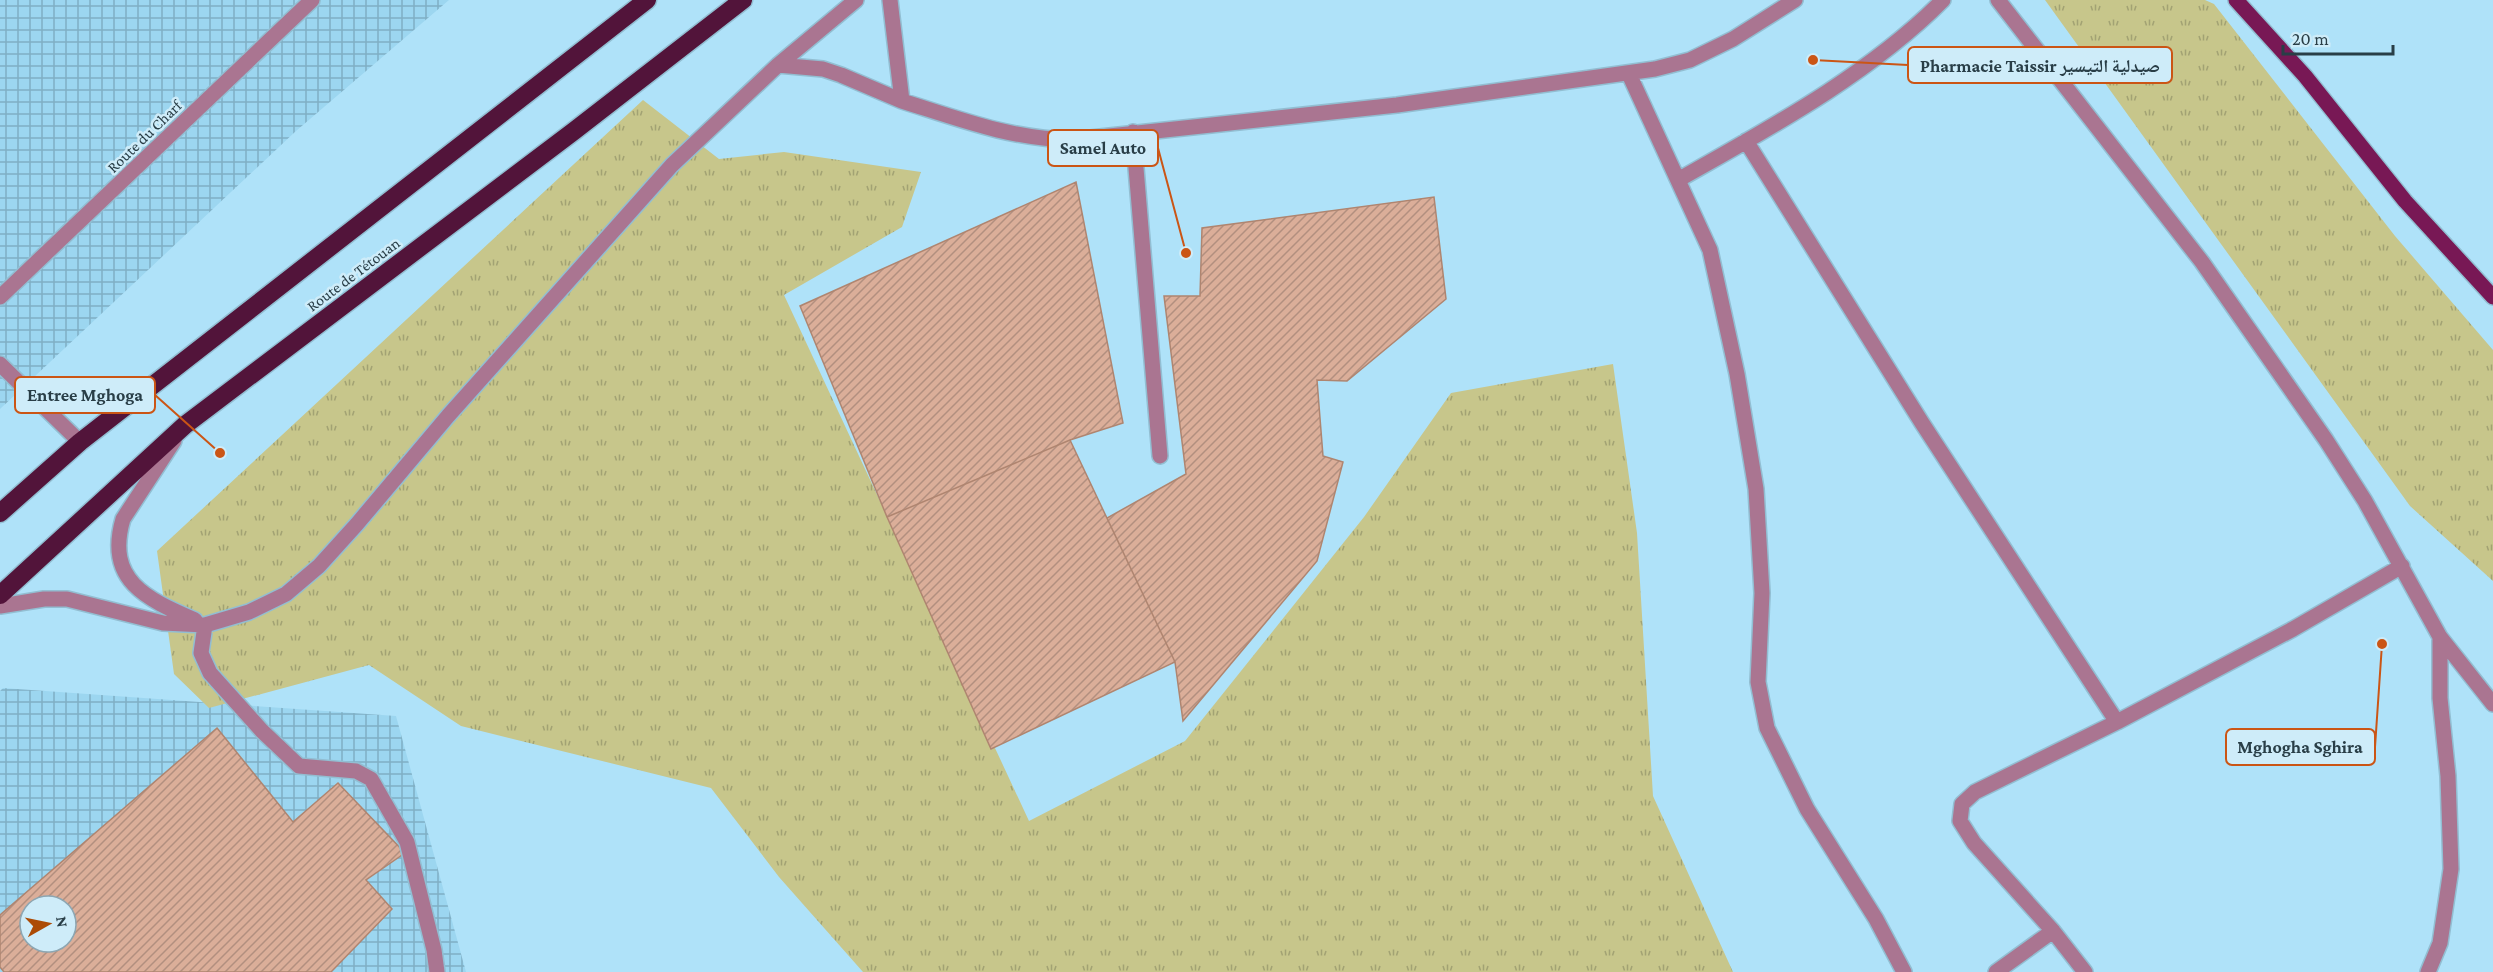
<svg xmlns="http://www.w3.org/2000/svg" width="2493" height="972" font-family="'Crimson Pro','Noto Naskh Arabic',serif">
	<defs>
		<pattern id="industrial-grid" width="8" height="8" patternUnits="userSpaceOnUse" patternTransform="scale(1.5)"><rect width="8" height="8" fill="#9cd6f0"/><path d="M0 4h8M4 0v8" fill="none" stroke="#7fafc4"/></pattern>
		<pattern id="grass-tufts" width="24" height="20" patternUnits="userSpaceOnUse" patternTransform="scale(1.5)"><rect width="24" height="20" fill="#c7c68b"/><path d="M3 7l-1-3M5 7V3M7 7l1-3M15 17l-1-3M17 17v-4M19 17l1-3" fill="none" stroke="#a2a273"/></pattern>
		<pattern id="building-hatch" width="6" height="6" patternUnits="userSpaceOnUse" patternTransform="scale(1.5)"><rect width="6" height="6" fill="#dbae99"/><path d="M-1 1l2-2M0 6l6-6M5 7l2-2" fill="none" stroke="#b28f7f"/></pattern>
	</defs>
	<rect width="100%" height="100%" fill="#afe2f9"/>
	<!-- industrial -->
	<path fill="url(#industrial-grid)" fill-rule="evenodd" d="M0,0H449L296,131L0,409Z
		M3,688L396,716L466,972H0V691ZM30,906H66V942H30Z"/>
	<!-- grass -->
	<path fill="url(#grass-tufts)" d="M2045,0H2205L2214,4L2395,236L2493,350V581L2410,506Z
		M643,100L719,159L784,152L921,172L902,227L784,295L1029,821L1185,741L1364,517L1451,393L1613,364L1637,533L1653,796L1733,972H863L779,877L711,788L461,726L369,665L209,708L174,674L157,551Z"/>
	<!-- building -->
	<path fill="url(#building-hatch)" stroke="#af8570" stroke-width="1.5" fill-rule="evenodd" d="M1076,182L1123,423L1070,440L887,517L800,306Z
		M1434,197L1446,299L1347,381L1317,380L1323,456L1343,462L1317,561L1183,721L1175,662L1107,518L1186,474L1164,296H1200L1202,228Z
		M1070,440L1175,662L991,749L887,517Z
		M217,728L293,822L338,783L405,853L366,880L392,909L331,972H4L0,967V915ZM30,906H66V942H30Z"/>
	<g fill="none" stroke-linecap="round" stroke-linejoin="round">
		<defs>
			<path id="minor" d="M1998,0L2202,262L2326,440L2365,501L2440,637L2493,704
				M778,65L823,69L841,75L902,101L890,0
				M1629,74L1710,250L1737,374L1756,489L1762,593L1758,682L1767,728L1807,809L1876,919L1904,972
				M902,101C959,119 1011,139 1072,140L1397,105L1655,69L1690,60L1733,39L1795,0
				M1133,132L1160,456
				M1746,141L1922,423L2117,722
				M1678,180C1768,129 1870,74 1943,0
				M0,297L312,0
				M0,364L80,442
				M174,441L123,519C105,581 147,599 195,620
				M0,606L44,599H67L163,623L205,625L249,612L286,594L319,566L357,524L448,416L672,165L778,65L856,0
				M205,625L201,653L210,673L262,731L299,766L356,771L371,779L407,842L434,950L437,972
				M1996,972L2053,931
				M2085,972L2053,931L1974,843L1960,821L1962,804L1975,792L2117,722L2293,629L2402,566
				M2428,972L2440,943L2451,869L2448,776L2440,698V637"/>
			<path id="major" d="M2236,0L2305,76L2405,201L2493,297"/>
			<path id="highway" d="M0,513L80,442L647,0
				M0,595L185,425L574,131L743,0"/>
		</defs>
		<!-- minor casing -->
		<use href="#minor" stroke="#92bed2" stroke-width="18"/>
		<!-- major casing -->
		<use href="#major" stroke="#92bed2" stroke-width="18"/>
		<!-- highway casing -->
		<use href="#highway" stroke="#92bed2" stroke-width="21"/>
		<!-- minor -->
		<use href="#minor" stroke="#aa7591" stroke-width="15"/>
		<!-- major -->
		<use href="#major" stroke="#781855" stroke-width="15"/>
		<!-- highway -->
		<use href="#highway" stroke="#52143a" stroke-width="18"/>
	</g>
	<g text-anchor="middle" stroke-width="5" stroke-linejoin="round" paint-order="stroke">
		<!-- street labels -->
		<g font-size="16" fill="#293e47" stroke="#ceecf9">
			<text transform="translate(144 136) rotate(-44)" y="6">Route du Charf</text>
			<text transform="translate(353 274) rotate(-37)" y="6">Route de Tétouan</text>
		</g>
	</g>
	<!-- callouts -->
	<path fill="none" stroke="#cb5515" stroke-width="2" d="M1813 60L1908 65M1186 253L1158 148M220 453L155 395M2382 644L2375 747"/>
	<g fill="#cb5515" stroke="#ceecf9" stroke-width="2">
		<circle cx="1813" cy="60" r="6"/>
		<circle cx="1186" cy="253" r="6"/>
		<circle cx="220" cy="453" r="6"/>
		<circle cx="2382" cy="644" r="6"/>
	</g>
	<g fill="#ceecf9" stroke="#cb5515" stroke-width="2">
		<rect x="1908" y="47" width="264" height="36" rx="6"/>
		<rect x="1048" y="130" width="110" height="36" rx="6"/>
		<rect x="15" y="377" width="140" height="36" rx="6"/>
		<rect x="2226" y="729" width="149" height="36" rx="6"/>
	</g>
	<g font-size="18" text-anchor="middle" font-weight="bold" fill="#293e47">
		<text x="2040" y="72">Pharmacie Taissir صيدلية التيسير</text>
		<text x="1103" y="154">Samel Auto</text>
		<text x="85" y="401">Entree Mghoga</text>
		<text x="2300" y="753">Mghogha Sghira</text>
	</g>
	<!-- north arrow -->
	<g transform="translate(48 924) rotate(81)"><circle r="28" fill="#ceecf9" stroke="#8ca6b2" stroke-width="1.5"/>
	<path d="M0-4.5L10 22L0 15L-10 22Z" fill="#ac4b05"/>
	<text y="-9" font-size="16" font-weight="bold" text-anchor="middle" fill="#293e47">N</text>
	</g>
	<!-- scale -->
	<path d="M2283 45v9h110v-9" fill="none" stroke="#293e47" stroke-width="3"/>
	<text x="2292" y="45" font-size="18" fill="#293e47" stroke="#ceecf9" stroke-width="4.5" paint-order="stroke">20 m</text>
</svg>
